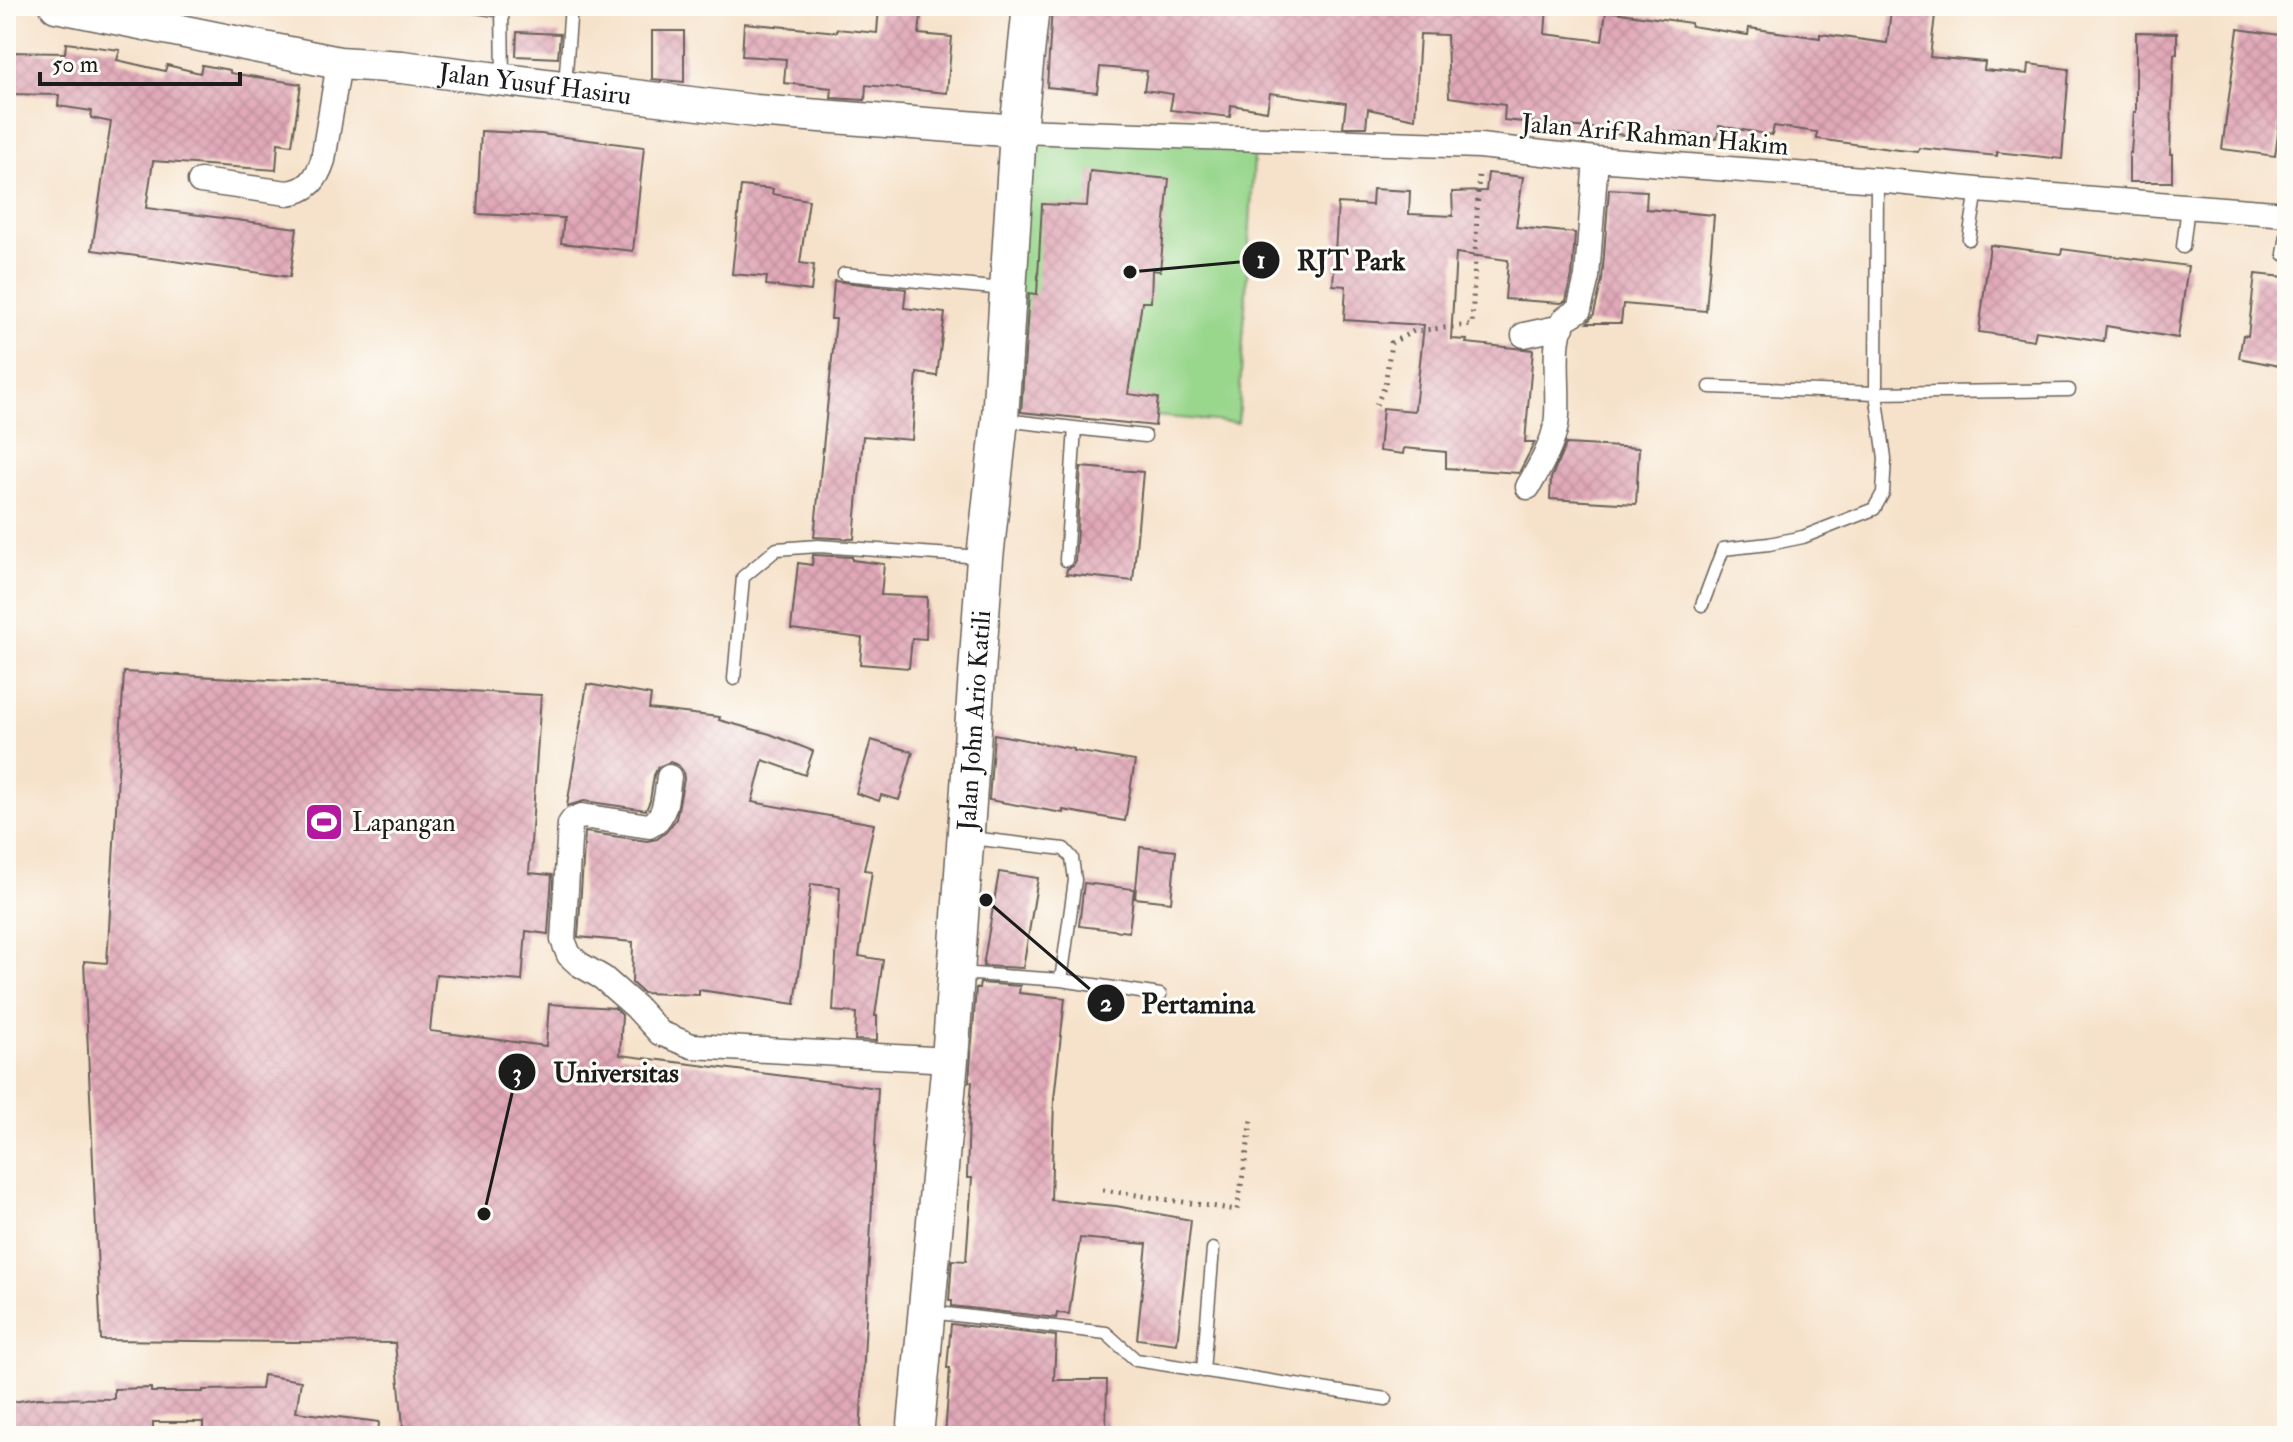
<svg xmlns="http://www.w3.org/2000/svg" width="2293" height="1442" font-family="'IM FELL Double Pica',serif">
	<defs>
		<pattern id="building-cross-hatch" width="8" height="8" patternUnits="userSpaceOnUse" patternTransform="scale(2)"><rect width="8" height="8" fill="#e1a8b8"/><path d="M0 0l8 8M0 8l8-8" fill="none" stroke="#c0909e"/></pattern>
	</defs>
	<rect width="100%" height="100%" fill="#fdfcf7"/>
	<filter id="ink" filterUnits="userSpaceOnUse"><feTurbulence type="fractalNoise" baseFrequency=".0125" numOctaves="2"/><feDisplacementMap in="SourceGraphic" scale="16" xChannelSelector="R" yChannelSelector="G"/><feConvolveMatrix kernelMatrix="1 2 1 2 8 2 1 2 1" color-interpolation-filters="sRGB"/></filter>
	<filter id="wash" filterUnits="userSpaceOnUse"><feTurbulence type="fractalNoise" baseFrequency=".006" numOctaves="4" result="noise"/><feDisplacementMap in="SourceGraphic" scale="32" xChannelSelector="R" yChannelSelector="G"/><feGaussianBlur stdDeviation="1.8" result="paint"/><feColorMatrix in="noise" values="0 0 0 0 0 0 0 0 0 0 0 0 0 0 0 0 0 1.4 0 .05"/><feComposite in="paint" operator="in"/></filter>
	<g filter="url(#wash)">
		<rect width="100%" height="100%" fill="#f6e2ca"/>
		<!-- green -->
		<path fill="#99d78d" stroke="#5a7a54" stroke-width="2" d="M1026,132L1255,142L1238,423L1001,403Z"/>
		<g id="blocks">
			<!-- building -->
			<path fill="url(#building-cross-hatch)" d="M879,6H922L919,34L952,37L947,93L866,85L865,100L831,98L832,88L784,83L786,59L742,56L744,23L837,32V29L877,33Z
				M1052,6L1102,10V6H1365L1419,11L1420,6H1547L1545,34L1602,41L1606,11L1691,23V26L1748,35L1749,28L1820,38V34L1887,43L1891,10L1935,15L1930,57L1985,62L1984,70L2028,74L2029,64L2069,69L2062,159L1997,152V156L1919,148L1918,152L1890,149L1817,139V132L1774,126L1772,135L1719,126L1717,139L1675,132L1674,141L1599,132V129L1504,120L1505,105L1449,97L1447,35L1420,34L1415,119L1368,109L1366,127H1343L1346,103L1270,93L1267,111L1231,105L1230,117L1170,110L1173,94L1144,90L1147,71L1100,67L1097,92L1047,87Z
				M2238,29L2287,36V66L2275,156L2222,149Z
				M652,31H684V82L652,79Z
				M517,32L560,34L558,58L516,56Z
				M2136,32L2177,33V54H2174L2170,154H2172V182H2129V153H2131L2134,112H2136Z
				M66,43L120,50L117,60L165,71L167,65L200,73L202,65L230,70V73L301,84L292,145L278,143L276,170L153,161L146,208L297,228L290,277L92,250L111,122L91,118L92,111L58,106L59,95L6,94V52L65,53Z
				M481,131L541,134L644,147L633,251L561,243L564,218L477,214Z
				M1090,171L1169,179L1160,271L1152,270L1151,302H1142L1128,394L1158,398L1155,426L1021,412L1029,293L1037,294L1042,204L1087,206Z
				M1488,173L1523,177L1516,227L1575,233L1572,275L1566,301L1561,303L1505,299L1508,260L1456,253L1451,339L1467,340L1466,343L1533,350L1525,442H1535L1519,473L1446,468V452L1404,448L1403,454L1379,451L1383,408L1414,411L1415,408L1424,325L1344,320L1346,286L1333,285L1338,203L1372,205L1373,189L1410,191L1409,214L1453,216L1452,192L1486,191Z
				M741,186L773,189L772,194L809,200L800,263L814,265L811,291L766,285L767,277L732,274Z
				M1609,189L1647,191L1646,209L1714,215L1706,311L1623,304L1621,323H1587L1594,314L1602,280Z
				M1990,245L2061,254L2062,249L2188,266L2178,338L2106,326L2104,341L2036,331L2034,340L1979,332Z
				M2255,274L2284,277L2277,341L2283,342L2279,366L2239,358L2243,335L2248,336Z
				M834,281L906,289L904,308L945,313L937,376L917,373L912,440L863,436L854,539L814,537L836,319H831Z
				M1566,444L1639,448L1636,504L1550,499L1551,478Z
				M1081,467L1143,472L1133,581L1066,574L1067,569L1073,566L1075,561Z
				M813,555L852,557V560L884,564L881,595L927,597L926,639L912,638L909,668L860,664L862,638L791,629L798,563L812,565Z
				M124,672L541,695L529,873L552,875L548,934L526,931L522,981L436,974L430,1031L546,1046L549,1004L615,1008L622,1015L620,1055L878,1088L860,1436H404L395,1343L101,1340L84,961L107,963Z
				M587,684L651,695L649,709L720,717L719,720L770,734L813,751L805,775L763,760L752,802L874,824L864,870L872,871L859,956L883,960L875,1016H877V1041L855,1040L856,1013L833,1011L840,887L811,884L795,1004L699,990V995L643,993L632,983L633,942L578,937L585,832L647,841L657,839L666,832L676,819L684,779L683,771L678,765L670,762L658,767L654,775L650,801L646,810L584,801L567,806Z
				M994,734L1074,749V751L1135,761L1125,821L1063,810V813L989,800Z
				M871,740L913,752L899,800L881,795L879,801L856,793Z
				M1140,847L1176,851L1171,902L1135,898Z
				M999,872L1038,878L1023,968L983,966Z
				M1084,883L1134,889L1129,932L1079,926Z
				M980,983L1020,986L1019,993L1065,998L1054,1099L1051,1200L1116,1206L1191,1220L1177,1344L1137,1339L1147,1244L1080,1238L1069,1314L1057,1313L1056,1318L952,1306V1301H949L952,1260L966,1261L972,1178H967L969,1115L972,1082H969L976,988H979Z
				M951,1324L1056,1336L1054,1380H1107L1106,1436H945L950,1368H947Z
				M263,1375L301,1381L296,1412L379,1422L378,1436H203V1422H153V1436H11L6,1403L38,1398L114,1399V1389L151,1388V1392H203V1390L261,1389Z"/>
		</g>
	</g>
	<g filter="url(#ink)">
		<use href="#blocks" fill-opacity="0" stroke="#686159" stroke-width="2"/>
		<g fill="none" stroke-linecap="round" stroke-linejoin="round">
			<defs>
				<path id="lane" d="M470,6L502,11
					M502,6L503,79
					M565,85L571,6
					M1969,239L1977,190
					M2183,247L2188,206
					M2284,254L2287,235
					M844,274L1004,289
					M1710,387L1876,393L2069,390
					M1004,420L1145,436
					M1066,560L1075,428
					M1702,605L1723,549L1769,544L1803,537L1874,509L1883,493L1885,458L1876,393L1877,180
					M734,679L743,577L777,549L818,546L982,557
					M968,840L971,838L1064,849L1072,858L1075,880L1061,980
					M959,973L1061,980L1160,995
					M930,1312L1106,1333L1136,1360L1386,1399
					M1203,1371L1213,1249"/>
				<path id="street" d="M1018,131L1480,146L1596,159L1877,180L1977,190L2287,214
					M200,181L287,193C308,191 317,179 323,160L339,63
					M1524,335L1562,327
					M1528,487C1539,468 1552,447 1556,425C1561,397 1550,343 1564,320C1567,316 1574,314 1579,310L1587,277L1596,159
					M669,777C666,794 667,818 649,826L582,816L573,820L570,824L563,940L569,955L579,964L603,978L636,1007L660,1033L692,1046L950,1060"/>
				<g id="secondary">
					<path id="s1" d="M56,6L339,63L402,67L755,111L1018,131"/>
				</g>
				<g id="primary">
					<path id="s2" d="M915,1436L950,1060L985,558L1000,419L1018,131L1031,6"/>
				</g>
			</defs>
			<!-- lane casing -->
			<use href="#lane" stroke="#686159" stroke-width="15"/>
			<!-- street casing -->
			<use href="#street" stroke="#686159" stroke-width="27"/>
			<!-- secondary casing -->
			<use href="#secondary" stroke="#686159" stroke-width="35"/>
			<!-- primary casing -->
			<use href="#primary" stroke="#686159" stroke-width="39"/>
			<!-- path -->
			<path stroke="#686159" stroke-width="5" stroke-dasharray="2 6" stroke-linecap="butt" d="M1376,405L1385,386L1391,343L1414,331L1472,325L1479,170
				M1103,1190L1237,1210L1252,1120"/>
			<!-- lane -->
			<use href="#lane" stroke="#fff" stroke-width="12"/>
			<!-- street -->
			<use href="#street" stroke="#fff" stroke-width="24"/>
			<!-- secondary -->
			<use href="#secondary" stroke="#fff" stroke-width="32"/>
			<!-- primary -->
			<use href="#primary" stroke="#fff" stroke-width="36"/>
		</g>
	</g>
	<!-- icons -->
	<defs>
		<symbol id="stadium-square" viewBox="-11 -11 22 22"><rect x="-9" y="-9" width="18" height="18" rx="4" fill="#b5179e" stroke="#fdfcf7"/><path d="M0-5a6.5 5 0 1 0 0 10a6.5 5 0 1 0 0-10ZM-3.5-1.8h7v3.6h-7Z" fill="#fff"/></symbol>
	</defs>
	<g fill-rule="evenodd">
		<use href="#stadium-square" x="302" y="800" width="44" height="44"/>
	</g>
	<g text-anchor="middle" stroke-width="6" stroke-linejoin="round" paint-order="stroke">
		<!-- street labels -->
		<g font-size="26" fill="#1c1c1c" stroke="#fdfcf7">
			<text dy="9" stroke="none"><textPath href="#s1" startOffset="486">Jalan Yusuf Hasiru</textPath></text>
			<text transform="translate(1655 134) rotate(5)" y="9">Jalan Arif Rahman Hakim</text>
			<text dy="9" stroke="none"><textPath href="#s2" startOffset="718">Jalan John Ario Katili</textPath></text>
		</g>
		<!-- poi labels -->
		<g font-size="26" fill="#1c1c1c" stroke="#fdfcf7" text-anchor="start">
			<text x="352" y="831">Lapangan</text>
		</g>
	</g>
	<!-- callouts -->
	<path fill="none" stroke="#1c1c1c" stroke-width="3" d="M1130 272L1261 260M986 900L1106 1003M484 1214L517 1072"/>
	<g fill="#1c1c1c" stroke="#fdfcf7" stroke-width="3">
		<circle cx="1130" cy="272" r="8"/>
		<circle cx="986" cy="900" r="8"/>
		<circle cx="484" cy="1214" r="8"/>
		<circle cx="1261" cy="260" r="20"/>
		<circle cx="1106" cy="1003" r="20"/>
		<circle cx="517" cy="1072" r="20"/>
	</g>
	<g font-size="24" text-anchor="middle" font-weight="bold" fill="#fff">
		<text x="1261" y="268">1</text>
		<text x="1106" y="1011">2</text>
		<text x="517" y="1081">3</text>
	</g>
	<g font-size="28" text-anchor="middle" font-weight="bold" fill="#1c1c1c" stroke="#fdfcf7" stroke-width="6" stroke-linejoin="round" paint-order="stroke">
		<text x="1351" y="270">RJT Park</text>
		<text x="1198" y="1013">Pertamina</text>
		<text x="616" y="1082">Universitas</text>
	</g>
	<!-- margin -->
	<rect width="2293" height="1442" fill="none" stroke="#fdfcf7" stroke-width="32"/>
	<!-- scale -->
	<path d="M40 72v12h200v-12" fill="none" stroke="#1c1c1c" stroke-width="4"/>
	<text x="52" y="72" font-size="24" fill="#1c1c1c" stroke="#fdfcf7" stroke-width="6" paint-order="stroke">50 m</text>
</svg>
